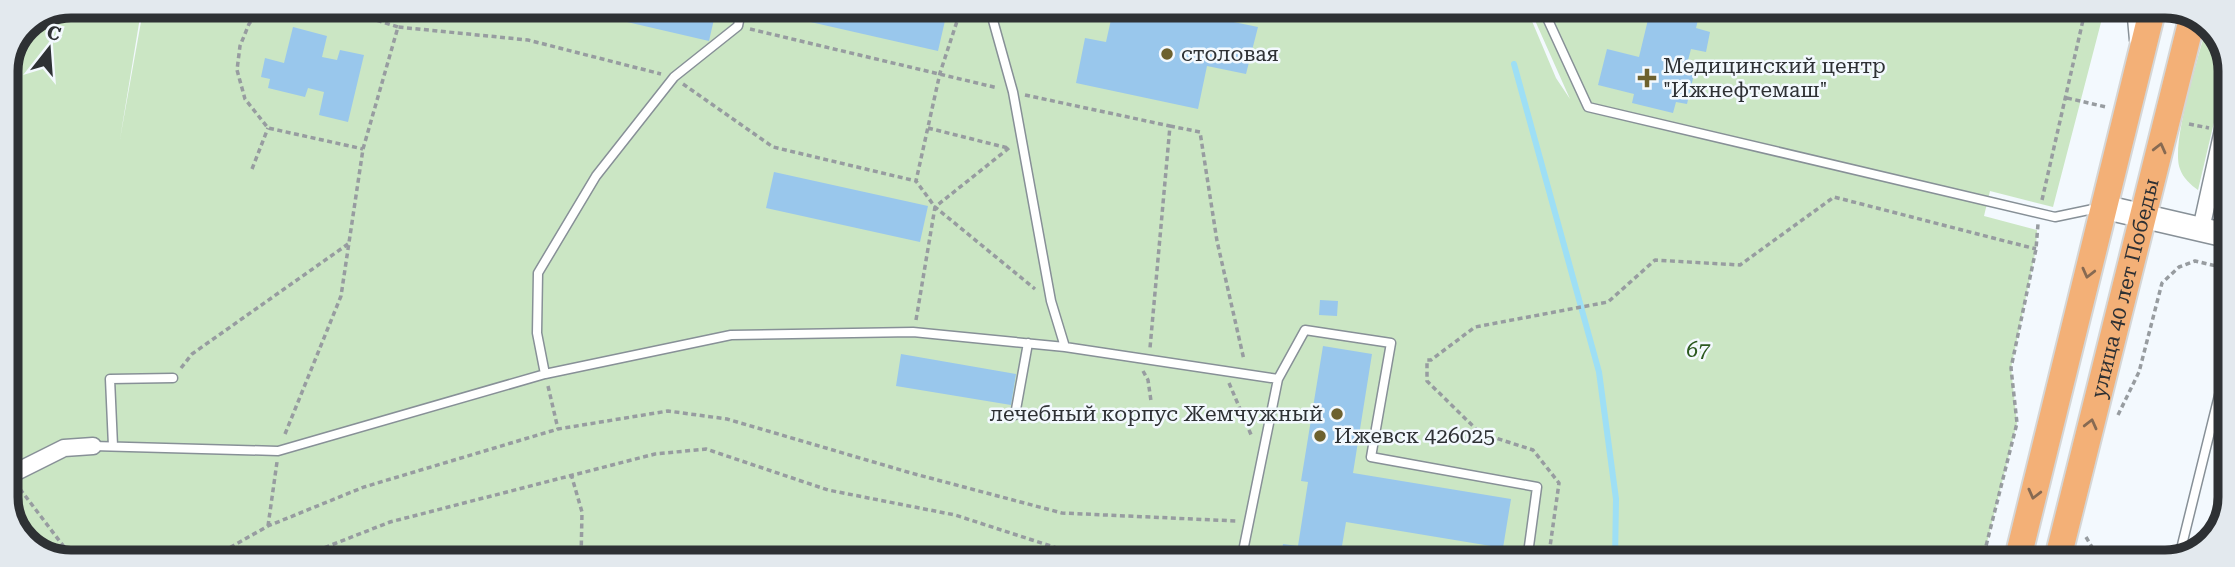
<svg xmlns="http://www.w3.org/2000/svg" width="2235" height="567" font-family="'Roboto Serif',serif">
	<rect width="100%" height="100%" fill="#f3f9fe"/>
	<!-- green -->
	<path fill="#cbe6c4" d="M71,5H142L120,139L144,5L1526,7L1556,78L1570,99L1529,7H2105L2053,207L1990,191L1984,216L2037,230L2036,249L2011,368L2017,423L1982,562L54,560L22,540L6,504L5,70L25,24Z
		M2207,24L2214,28L2228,63L2198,190C2191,185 2183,178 2180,169C2170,145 2200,53 2207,24Z
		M2229,157V206L2219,197Z"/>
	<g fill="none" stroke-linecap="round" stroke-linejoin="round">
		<!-- stream -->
		<path stroke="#9edff5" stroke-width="6" d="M1514,64L1599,372L1616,499L1615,561"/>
	</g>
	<!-- building -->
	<path fill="#99c7ec" d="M558,6H717L709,41Z
		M759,6H921L947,12L938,51L758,10Z
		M1114,6H1156L1258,27L1246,74L1207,66L1198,109L1076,83L1085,38L1106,42Z
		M1651,7H1701L1696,28L1710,32L1706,52L1691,49L1686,68L1695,70L1687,104L1676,102L1673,113L1632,103L1634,94L1598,85L1607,49L1639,57Z
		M293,27L327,36L322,57L337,60L340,50L364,55L348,122L319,115L324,92L308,88L305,97L268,88L270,79L261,77L265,58L284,63Z
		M774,172L928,206L920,242L766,208Z
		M1320,300L1338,301L1337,316L1319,315Z
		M1323,346L1372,354L1353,473L1511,499L1503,548L1346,522L1340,558L1348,561H1280L1283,544L1298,546L1308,482L1301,481Z
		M901,354L1016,374L1011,405L896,386Z"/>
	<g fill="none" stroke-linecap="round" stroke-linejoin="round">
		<defs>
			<path id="service" d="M989,6L1013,92L1051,301L1065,347L1278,379L1241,561
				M1542,7L1588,107L2055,217L2098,208
				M545,374L537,333L538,273L596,176L674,77L738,26L742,6
				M1278,379L1305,330L1391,343L1371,457L1537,487L1527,561
				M1015,415L1028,343
				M93,446L278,451L545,374L731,335L913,332L1065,347
				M113,446L110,379L173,378
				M2181,548L2195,551
				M2179,557L2228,359"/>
			<path id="minor" d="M2135,7L2138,40
				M2201,229L2229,103
				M6,477L64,448L93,446"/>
			<path id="secondary" d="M2104,207L2229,236"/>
			<g id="primary">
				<path d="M2017,562L2153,7"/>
				<path id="s1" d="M2057,562L2193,15"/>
			</g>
		</defs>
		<!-- service casing -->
		<use href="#service" stroke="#879097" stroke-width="11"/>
		<!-- minor casing -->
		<use href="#minor" stroke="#879097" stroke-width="19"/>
		<!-- secondary casing -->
		<use href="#secondary" stroke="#879097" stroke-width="26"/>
		<!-- primary casing -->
		<use href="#primary" stroke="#d5d6d6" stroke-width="30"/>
		<!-- path -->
		<path stroke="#979ca0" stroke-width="3.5" stroke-dasharray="5 3.5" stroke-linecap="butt" d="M269,5L259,10L249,24L240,46L237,70L245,99L268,128L363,149
			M302,5L370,18L398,27
			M370,6V17
			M750,29L998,88
			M683,84L773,147L916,181
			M1025,95L1170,126L1150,348
			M2067,98L2106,107
			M2189,124L2209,128
			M1170,126L1200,132L1217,241L1244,360
			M928,128L1008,148
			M1009,148L935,207L1035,289
			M252,169L268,128
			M2042,200L2086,7
			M916,320L935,207L916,181L940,73L962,6
			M181,368L192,354L348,244
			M1143,371L1148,380L1151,401
			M1229,383L1252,437
			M548,386L558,429
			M2118,415L2139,372L2162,283L2179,267L2195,261L2229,269
			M285,434L341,296L363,149L398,27L528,40L661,74
			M571,474L582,512L581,560
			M20,489L74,560
			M268,526L277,462
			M2086,537L2101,562
			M208,560L268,526L364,487L558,429L668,411L727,419L911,473L1062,513L1236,521
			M293,560L390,522L655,454L706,449L828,490L955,515L1060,549L1072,561
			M1548,561L1559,483L1533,450L1480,433L1427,381V360H1431L1475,327L1608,302L1655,260L1740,265L1834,197L2036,249
			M1982,562L2017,423L2011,368L2036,249L2038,224"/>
		<!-- service -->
		<use href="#service" stroke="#fff" stroke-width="8"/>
		<!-- minor -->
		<use href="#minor" stroke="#fff" stroke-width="16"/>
		<!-- secondary -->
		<use href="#secondary" stroke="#fff" stroke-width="23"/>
		<!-- primary -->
		<use href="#primary" stroke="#f3b077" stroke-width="26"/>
	</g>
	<!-- one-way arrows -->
	<defs><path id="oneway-chevron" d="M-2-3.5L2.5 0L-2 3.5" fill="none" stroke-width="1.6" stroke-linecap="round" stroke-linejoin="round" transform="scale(1.75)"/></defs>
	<g stroke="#876a52">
		<use href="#oneway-chevron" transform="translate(2160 148) rotate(-76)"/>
		<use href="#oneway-chevron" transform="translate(2088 273) rotate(104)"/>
		<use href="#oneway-chevron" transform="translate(2091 424) rotate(-76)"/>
		<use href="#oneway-chevron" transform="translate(2034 494) rotate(104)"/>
	</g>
	<!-- markers -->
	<g fill="#6d612e" stroke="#f3f9fe" stroke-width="2.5">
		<circle cx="1167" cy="54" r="7"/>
		<path d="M1643.5 67.5h7v7h7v7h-7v7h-7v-7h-7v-7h7z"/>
		<circle cx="1337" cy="414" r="7"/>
		<circle cx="1320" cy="436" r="7"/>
	</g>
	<g text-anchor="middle" stroke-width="5" stroke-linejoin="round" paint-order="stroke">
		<!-- poi labels -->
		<g font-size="21" fill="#2e3134" stroke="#f3f9fe" text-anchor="start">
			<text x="1181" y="61">столовая</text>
			<text x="1663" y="73">Медицинский центр<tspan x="1663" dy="24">"Ижнефтемаш"</tspan></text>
			<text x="1323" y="421" text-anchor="end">лечебный корпус Жемчужный</text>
			<text x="1334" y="443">Ижевск 426025</text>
		</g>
		<!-- street labels -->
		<g font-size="21" fill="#2e3134" stroke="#f3f9fe">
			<text dy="7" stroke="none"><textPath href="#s1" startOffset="282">улица 40 лет Победы</textPath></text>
		</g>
		<!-- park labels -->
		<g font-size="21" font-style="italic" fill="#2b591f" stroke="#f3f9fe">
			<text x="1698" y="357">67</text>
		</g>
	</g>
	<!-- crop -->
	<path d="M0 0H2235V567H0ZM71 18H2165A53 53 0 0 1 2218 71V497A53 53 0 0 1 2165 550H71A53 53 0 0 1 18 497V71A53 53 0 0 1 71 18Z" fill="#e3e9ee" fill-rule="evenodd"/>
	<path fill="none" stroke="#2e3134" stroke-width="9" d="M71 18H2165A53 53 0 0 1 2218 71V497A53 53 0 0 1 2165 550H71A53 53 0 0 1 18 497V71A53 53 0 0 1 71 18Z"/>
	<!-- north arrow -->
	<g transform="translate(49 49) rotate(17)" stroke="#f3f9fe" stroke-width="5" paint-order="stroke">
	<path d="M0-5L12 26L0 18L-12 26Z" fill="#2e3134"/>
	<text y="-10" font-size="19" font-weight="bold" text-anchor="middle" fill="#2e3134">С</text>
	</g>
</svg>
